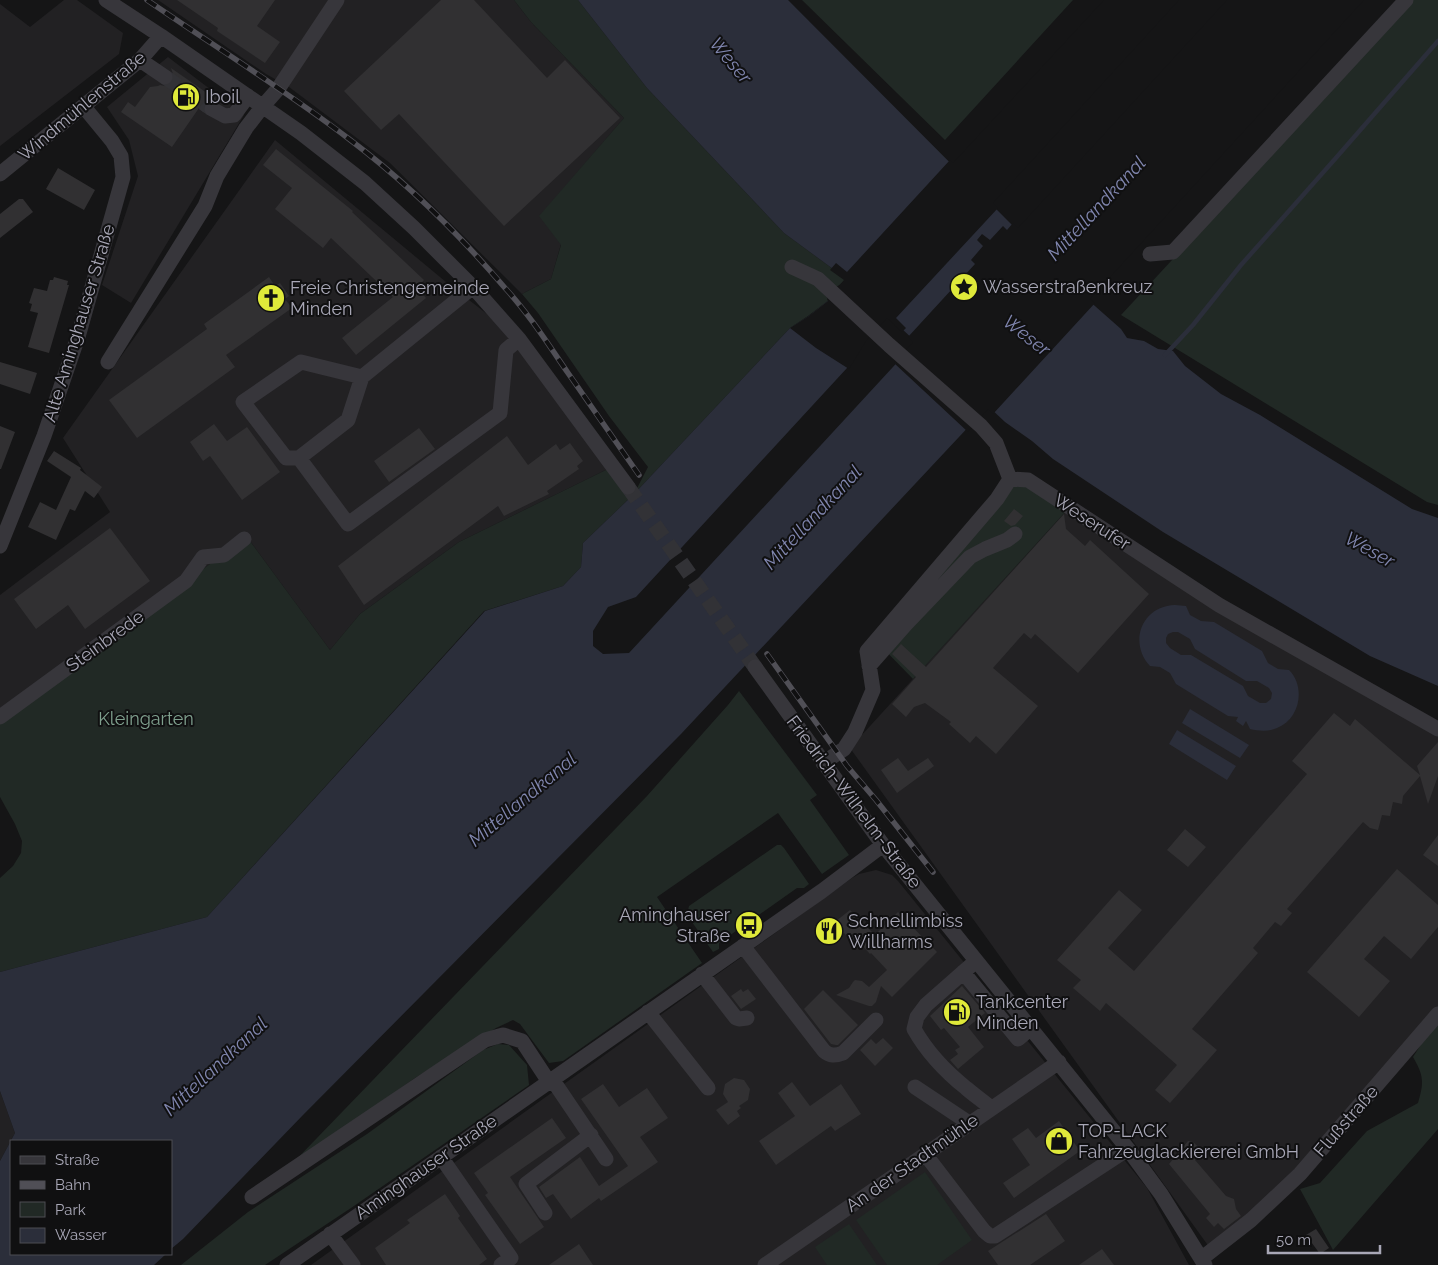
<svg xmlns="http://www.w3.org/2000/svg" width="1438" height="1265" font-family="Raleway,sans-serif">
	<rect width="100%" height="100%" fill="#151516"/>
	<!-- built -->
	<path fill="#222123" d="M64,0H77L123,33L119,54L0,146V4L30,27Z
		M158,0H514L531,22L624,118L540,216L561,244L551,279L522,294L390,163L289,87L266,74Z
		M168,57L244,115L131,303L102,285L138,176L129,140L107,107Z
		M275,140L446,282L519,339L614,466L459,542L360,614L330,650L247,537L0,717V595L110,512L63,438Z
		M1067,510L1438,728V1009L1314,1152L1212,1251L850,748Z
		M876,870L892,875L898,881L1147,1188L1189,1265H311L852,878L859,874Z
		M0,1091L15,1133L0,1161Z"/>
	<!-- green -->
	<path fill="#212925" d="M514,0H578L647,88L784,233L848,280L824,294L829,300L808,316L790,328L634,494L583,543L581,567L563,586L484,611L207,917L0,972V878L13,866L21,853L22,841L15,824L0,797V717L247,537L330,650L360,614L459,542L614,466L634,494L648,467L609,416L538,313L522,294L551,279L561,245L539,216L624,118L531,22Z
		M802,0H1073L945,140Z
		M1413,0H1438V505L1427,502L1121,315Z
		M1018,482L1067,510L913,679L875,640Z
		M739,691L817,795L810,800L849,855L822,874L778,813L657,897L702,963L563,1061L549,1063L520,1024L513,1020L496,1028L415,1078L289,1167L647,796L728,705Z
		M777,845H781L784,848L809,884L804,888H797L719,943V949L713,952L687,915L689,906Z
		M1436,1021L1438,1023V1129L1333,1250L1300,1189L1320,1183L1367,1131L1418,1103C1424,1082 1424,1076 1413,1057Z
		M498,1044L509,1045L527,1065L529,1085L351,1208L265,1265H181L248,1212L367,1134L483,1050Z
		M925,1172L972,1240L937,1265H887L856,1220Z
		M849,1224L877,1265H827L815,1247Z"/>
	<!-- water -->
	<path fill="#2b2e3a" fill-rule="evenodd" d="M578,0H788L1018,231L1087,299L1121,329L1127,338L1144,341L1158,349L1173,351L1185,366L1221,394L1260,415L1412,509L1438,518V686L1370,656L1163,532L1053,459L1032,441L1005,422L988,406L681,734L303,1115L183,1239L171,1249V1141H11V1254H166L154,1265H0V1161L15,1133L0,1091V972L207,917L485,611L563,586L581,567L583,543L634,494L790,328L809,316L829,300L848,280L784,233L647,88ZM887,315L916,342L629,653L603,654L593,646V631L608,607L636,597L847,368L864,339Z
		M1175,605L1186,606L1190,615L1201,621L1214,622L1262,651L1268,663L1278,669L1289,670C1306,687 1300,719 1277,728C1268,732 1259,731 1250,729L1246,721L1243,726L1236,721L1238,717L1228,716L1176,684L1170,673L1160,667L1150,666C1128,642 1142,606 1175,605ZM1173,632H1178L1190,639L1195,649L1246,681H1257L1269,688L1272,693L1271,699L1266,703H1260L1248,696L1243,686L1191,655H1181L1170,648L1166,643V638L1168,634Z
		M1190,709L1249,745L1240,758L1182,723Z
		M1177,730L1236,766L1227,780L1169,744Z"/>
	<!-- pier -->
	<path fill="#151516" d="M1104,0H1179L993,203L998,208L896,318L906,328L902,332L887,318L866,341L849,369L816,348L790,328L809,316L828,301L827,299L844,280L830,270L836,263L847,272L950,160L953,163Z
		M1227,0H1364L1090,299L1095,303L993,414L988,409L968,432L894,363L913,342L908,337L975,264L971,260L983,246L977,240L982,234L990,240L1003,226L1007,230L1013,223L1018,228Z"/>
	<g fill="none" stroke-linecap="round" stroke-linejoin="round">
		<!-- stream -->
		<path stroke="#2b2e3a" stroke-width="4.5" d="M1165,355L1193,325L1241,265L1335,159L1438,41"/>
	</g>
	<!-- building -->
	<path fill="#313032" d="M177,0H275L257,26L280,42L265,63L217,31L218,28Z
		M441,0H474L547,78L565,60L620,118L504,226L399,114L381,130L344,91Z
		M171,68L217,100H211L207,101L204,105L203,112L199,108L172,147L121,112L128,102L135,107L150,87L158,86L160,85L165,86H169L172,83L174,77Z
		M276,149L353,211L352,212L424,280L417,288L426,298L356,355L342,338L393,297L331,238L323,248L275,209L292,188L263,165Z
		M58,168L95,190L84,210L46,189Z
		M19,199H23L33,212L0,238V214Z
		M54,277L68,281L67,285H69L49,353L28,347L38,313L30,311L32,304L29,303L34,288L47,291L50,280H53Z
		M269,277L275,286L280,283L289,296L285,299L292,308L226,355L235,367L137,438L109,400L207,329L204,324Z
		M0,362L37,373L30,394L0,384Z
		M214,424L227,441L247,427L280,472L242,500L210,456L203,461L190,442Z
		M0,426L15,432L1,469H0Z
		M419,428L435,449L389,482L374,461Z
		M507,436L528,465L556,444L560,450L570,443L583,461L577,466L579,469L547,491L549,494L504,516L498,506L364,605L338,566Z
		M54,451L81,468L80,470L102,487L94,498L85,491L75,511L70,509L56,540L28,527L40,502L56,510L71,477L47,461Z
		M1014,509L1023,516L1015,525L1011,526L1004,521Z
		M1064,514L1066,529L1085,546L1090,540L1149,594L1078,673L1035,634L1031,639L1024,633L993,668L1038,706L996,754L976,736L970,743L949,724L951,722L925,703L914,707L906,717L892,704L916,677L892,654L901,644L926,667Z
		M110,528L150,581L85,629L68,605L36,629L14,599Z
		M1334,713L1350,726L1355,719L1420,775L1417,766L1438,742V776L1428,804L1420,776L1403,796L1402,804L1393,802L1390,816L1382,815L1378,830L1370,828L1363,822L1287,909L1292,913L1281,926L1275,922L1253,948L1258,953L1192,1029L1217,1050L1170,1103L1155,1090L1177,1065L1106,1003L1100,1011L1073,988L1081,980L1057,960L1119,890L1142,910L1108,948L1134,971L1307,774L1292,761Z
		M898,758L908,771L928,758L934,766L897,793L881,770Z
		M1185,829L1206,847L1188,867L1167,850Z
		M1438,835V866L1423,855Z
		M1397,869L1438,905V927L1411,959L1384,936L1364,959L1390,981L1359,1017L1307,972Z
		M850,910L875,935L898,912L937,952L892,997L881,986L876,1002L872,1006H869L836,995L849,988L853,982L855,980L862,981L869,987L887,970L871,953L870,954L858,941L855,944L844,933L831,944L822,932Z
		M962,986L985,1013L968,1027L984,1047L958,1069L950,1060L958,1054L955,1050L960,1047L944,1028L941,1030L930,1016Z
		M741,989L743,992L748,989L756,999L741,1009L731,996Z
		M823,990L858,1025L838,1045H836L831,1044L804,1009Z
		M883,1038L893,1048L875,1066L860,1050L871,1039L876,1044Z
		M734,1078L744,1080L750,1089L748,1100L739,1106L741,1108L737,1111L740,1116L728,1125L716,1110L728,1102L723,1094L725,1084Z
		M792,1082L810,1106L841,1084L861,1114L835,1131L831,1126L776,1165L759,1141L795,1116L778,1093Z
		M603,1084L619,1107L647,1088L668,1118L640,1137L658,1162L601,1201L599,1198L571,1219L553,1194L546,1198L539,1187L580,1157L599,1186L628,1166L581,1099Z
		M552,1118L566,1138L510,1177L544,1227L520,1244L485,1195L488,1193L474,1173Z
		M1059,1121L1080,1151L1014,1198L1003,1183L1030,1165L1012,1139L1028,1128L1036,1138Z
		M1188,1141L1193,1142L1203,1151L1195,1160L1226,1196L1234,1199L1236,1209L1241,1216L1224,1229L1218,1223L1214,1227L1206,1218L1210,1214L1169,1164Z
		M445,1194L460,1216L458,1218L487,1259L479,1265H386L375,1248L410,1223L407,1220Z
		M1046,1214L1065,1241L1030,1265H998L988,1251Z
		M1316,1229L1329,1248L1320,1254L1306,1235Z
		M579,1244L593,1265H549Z
		M1102,1249L1114,1265H1079Z"/>
	<g fill="none" stroke-linecap="round" stroke-linejoin="round">
		<!-- minor-tunnel -->
		<path stroke="#323236" stroke-width="15" stroke-dasharray="15 8" stroke-linecap="butt" d="M165,77L212,109
			M628,487L755,667"/>
		<!-- minor -->
		<path stroke="#37363b" stroke-width="15" d="M106,0L161,36L301,133L365,183L414,228L473,287L519,339L628,487
			M140,60L165,77
			M212,109L225,116L234,115L248,96
			M0,174L140,60L161,36
			M1150,254L1173,252L1406,0
			M792,267L818,279L889,345L981,426L996,443L1010,479
			M108,362L205,206L217,176L246,128L263,106L278,89L337,0
			M362,377L348,420L299,458L348,524L500,413L506,350L519,339
			M299,458H286L243,402L301,362L362,377L473,287
			M1010,479L1028,480L1219,605L1438,729
			M0,546L44,436L78,337L123,177L121,156L112,141L84,107
			M869,666L906,624L970,557L985,549L1007,540L1015,534
			M755,667L883,845L1128,1149L1161,1194L1205,1265
			M0,717L186,581L203,557L224,555L244,539
			M823,763L844,749L855,732L873,690L867,651L997,499L1010,479
			M743,946L824,1051C830,1056 835,1056 843,1053L876,1020
			M976,961L926,1005L917,1017L914,1029C927,1052 946,1072 966,1088C974,1095 983,1101 991,1108
			M963,972L1018,1039L1031,1028
			M702,974L736,1018L739,1019L747,1018
			M648,1012L708,1088
			M552,1079L606,1159
			M915,1087L969,1123
			M925,1154L984,1231L990,1236H995L1128,1149
			M441,1157L511,1258L501,1265
			M252,1197L485,1040L503,1035L522,1041L549,1082
			M545,1213L526,1184L591,1135
			M330,1234L353,1265
			M1201,1259L1251,1220L1300,1174L1438,1014
			M287,1265L822,891L883,845
			M765,1265L1059,1062"/>
		<defs>
			<path id="rail" d="M147,0C214,46 285,90 349,139C406,182 459,234 505,288C529,314 548,344 568,373C592,407 615,441 639,475
				M767,654L847,766L876,800L933,872"/>
		</defs>
		<!-- rail casing -->
		<use href="#rail" stroke="#504f56" stroke-width="5.5"/>
		<!-- rail -->
		<use href="#rail" stroke="#101011" stroke-width="4" stroke-dasharray="11" stroke-linecap="butt"/>
	</g>
	<!-- icons -->
	<defs>
		<symbol id="fuel-disc" viewBox="-11 -11 22 22"><circle r="9.5" fill="#dfe93a" stroke="#101011"/><path d="M-5.5-6h7V0h2V4h1.3V-2.5L3-4.5l.8-.8L6-3V5H2.5V1h-1V6h-7ZM-4.2-4.7v3.2H.2V-4.7Z" fill="#111"/></symbol>
		<symbol id="sight-disc" viewBox="-11 -11 22 22"><circle r="9.5" fill="#dfe93a" stroke="#101011"/><path d="M0-6L1.8-2.2L6-1.7L2.9 1.2L3.7 5.4L0 3.3L-3.7 5.4L-2.9 1.2L-6-1.7L-1.8-2.2Z" fill="#111"/></symbol>
		<symbol id="church-disc" viewBox="-11 -11 22 22"><circle r="9.5" fill="#dfe93a" stroke="#101011"/><path d="M-1.2-6h2.4v3.5h3.3v2.4h-3.3V6h-2.4V-.1h-3.3v-2.4h3.3Z" fill="#111"/></symbol>
		<symbol id="bus-disc" viewBox="-11 -11 22 22"><circle r="9.5" fill="#dfe93a" stroke="#101011"/><path d="M-5-6H5V4H4V6H2V4H-2V6H-4V4H-5ZM-3.5-4V0h7V-4ZM-3.5 1.2v1.5H-2V1.2ZM2 1.2v1.5H3.5V1.2Z" fill="#111"/></symbol>
		<symbol id="restaurant-disc" viewBox="-11 -11 22 22"><circle r="9.5" fill="#dfe93a" stroke="#101011"/><path d="M-5-6h1v4h1v-4h1v4h1v-4h1v5L-1.5 .5V6h-2V.5L-5-1ZM5-6V6H3V1.5H1.5Q1.5-4 5-6Z" fill="#111"/></symbol>
		<symbol id="shop-disc" viewBox="-11 -11 22 22"><circle r="9.5" fill="#dfe93a" stroke="#101011"/><path d="M-5-2.5h2.3a2.7 3.5 0 0 1 5.4 0H5L5.5 6h-11ZM-1.5-2.5h3a1.5 2.3 0 0 0-3 0Z" fill="#111"/></symbol>
	</defs>
	<g fill-rule="evenodd">
		<use href="#fuel-disc" x="170" y="81" width="32" height="32"/>
		<use href="#sight-disc" x="948" y="271" width="32" height="32"/>
		<use href="#church-disc" x="255" y="282" width="32" height="32"/>
		<use href="#bus-disc" x="733" y="909" width="32" height="32"/>
		<use href="#restaurant-disc" x="813" y="915" width="32" height="32"/>
		<use href="#fuel-disc" x="941" y="996" width="32" height="32"/>
		<use href="#shop-disc" x="1043" y="1125" width="32" height="32"/>
	</g>
	<g text-anchor="middle" stroke-width="4" stroke-linejoin="round" paint-order="stroke">
		<!-- poi labels -->
		<g font-size="18" fill="#a8a7b6" stroke="#101011" text-anchor="start">
			<text x="205" y="103">Iboil</text>
			<text x="983" y="293">Wasserstraßenkreuz</text>
			<text x="290" y="294">Freie Christengemeinde<tspan x="290" dy="21">Minden</tspan></text>
			<text x="730" y="921" text-anchor="end">Aminghauser<tspan x="730" dy="21">Straße</tspan></text>
			<text x="848" y="927">Schnellimbiss<tspan x="848" dy="21">Willharms</tspan></text>
			<text x="976" y="1008">Tankcenter<tspan x="976" dy="21">Minden</tspan></text>
			<text x="1078" y="1137">TOP-LACK<tspan x="1078" dy="21">Fahrzeuglackiererei GmbH</tspan></text>
		</g>
		<!-- street labels -->
		<g font-size="18" fill="#a8a7b6" stroke="#101011">
			<text transform="translate(82 106) rotate(-40)" y="6">Windmühlenstraße</text>
			<text transform="translate(79 323) rotate(-73)" y="6">Alte Aminghauser Straße</text>
			<text transform="translate(1092 522) rotate(33)" y="6">Weserufer</text>
			<text transform="translate(105 641) rotate(-36)" y="6">Steinbrede</text>
			<text transform="translate(854 802) rotate(53)" y="6">Friedrich-Wilhelm-Straße</text>
			<text transform="translate(1346 1121) rotate(-49)" y="6">Flußstraße</text>
			<text transform="translate(912 1163) rotate(-35)" y="6">An der Stadtmühle</text>
			<text transform="translate(426 1167) rotate(-35)" y="6">Aminghauser Straße</text>
		</g>
		<!-- park labels -->
		<g font-size="18" fill="#7fa08e" stroke="#101011">
			<text x="146" y="725">Kleingarten</text>
		</g>
		<!-- water labels -->
		<g font-size="19" font-style="italic" fill="#8086af" stroke="#101011">
			<text transform="translate(731 60) rotate(50)" y="7">Weser</text>
			<text transform="translate(1096 208) rotate(-47)" y="7">Mittellandkanal</text>
			<text transform="translate(1027 335) rotate(38)" y="7">Weser</text>
			<text transform="translate(812 517) rotate(-47)" y="7">Mittellandkanal</text>
			<text transform="translate(1370 549) rotate(29)" y="7">Weser</text>
			<text transform="translate(522 799) rotate(-40)" y="7">Mittellandkanal</text>
			<text transform="translate(215 1066) rotate(-43)" y="7">Mittellandkanal</text>
		</g>
	</g>
	<!-- legend -->
	<rect x="10" y="1140" width="162" height="115" fill="#101011" stroke="#4d4c53"/>
	<rect x="20" y="1156" width="25" height="8" fill="#37363b" stroke="#4d4c53"/>
	<text x="55" y="1165" font-size="15" fill="#a8a7b6">Straße</text>
	<rect x="20" y="1181" width="25" height="8" fill="#504f56" stroke="#4d4c53"/>
	<text x="55" y="1190" font-size="15" fill="#a8a7b6">Bahn</text>
	<rect x="20" y="1202" width="25" height="15" fill="#212925" stroke="#4d4c53"/>
	<text x="55" y="1215" font-size="15" fill="#a8a7b6">Park</text>
	<rect x="20" y="1228" width="25" height="15" fill="#2b2e3a" stroke="#4d4c53"/>
	<text x="55" y="1240" font-size="15" fill="#a8a7b6">Wasser</text>
	<!-- scale -->
	<path d="M1268 1245v8h112v-8" fill="none" stroke="#a8a7b6" stroke-width="2.5"/>
	<text x="1276" y="1245" font-size="15" fill="#a8a7b6" stroke="#101011" stroke-width="4" paint-order="stroke">50 m</text>
</svg>
